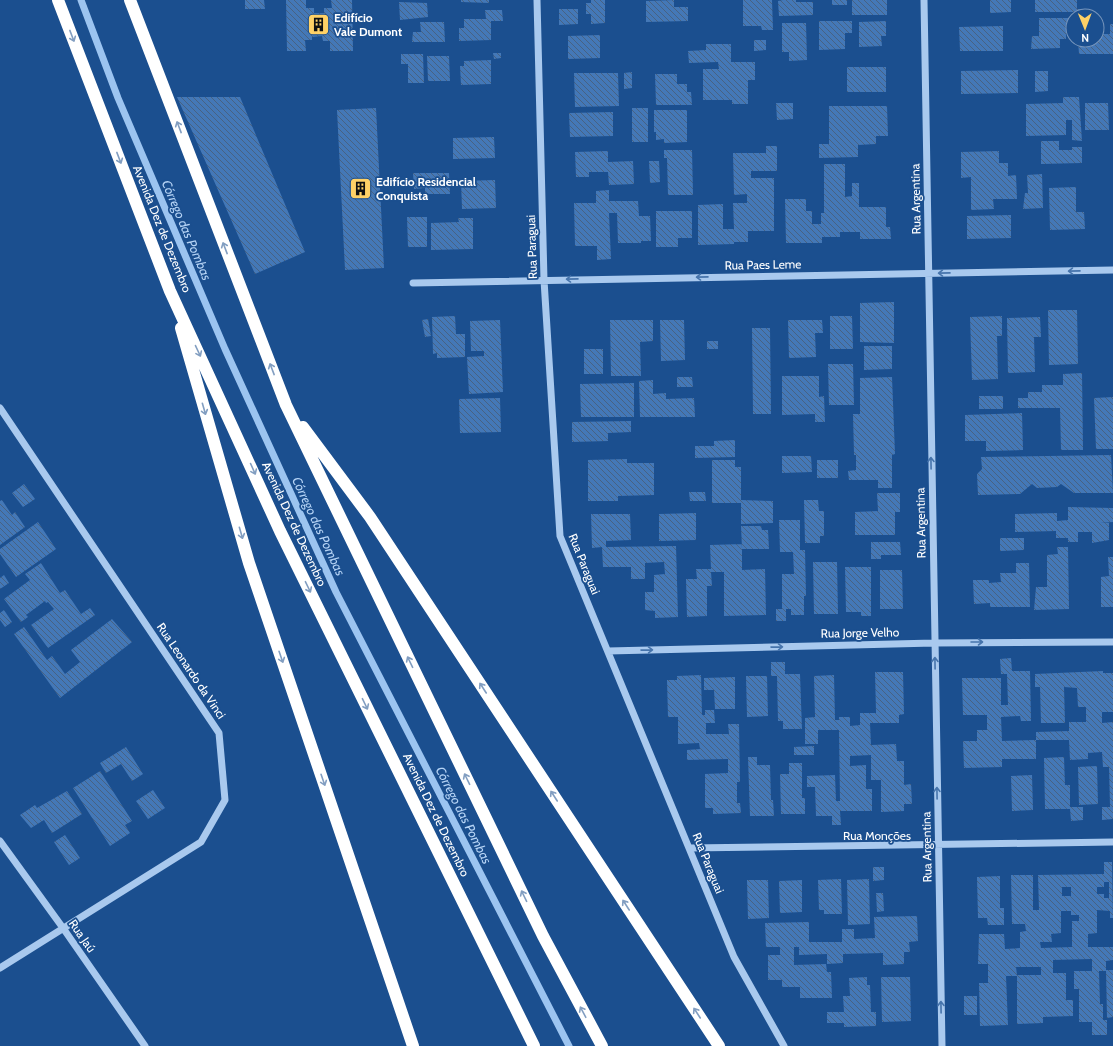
<svg xmlns="http://www.w3.org/2000/svg" width="1113" height="1046" font-family="Cabin,sans-serif">
	<defs>
		<pattern id="building-back-hatch" width="6" height="6" patternUnits="userSpaceOnUse"><rect width="6" height="6" fill="#4478b7"/><path d="M-1 5l2 2M0 0l6 6M5-1l2 2" fill="none" stroke="#486282"/></pattern>
	</defs>
	<rect width="100%" height="100%" fill="#1b4f8f"/>
	<g fill="none" stroke-linecap="round" stroke-linejoin="round">
		<!-- stream -->
		<path stroke="#9cc4f0" stroke-width="7" d="M81,0L118,98L225,349L336,592L569,1046"/>
	</g>
	<!-- building -->
	<path fill="url(#building-back-hatch)" fill-rule="evenodd" d="M245,0H264L265,9H245Z
		M286,0H306V8H314V13H324V8H332L331,0H352L353,51H330V41H323L322,36L312,37V40H305L306,51H287Z
		M461,0H489V3L461,2Z
		M591,0H605V23L591,24V14H586V3H591Z
		M674,0V7H688V21L646,22V1Z
		M743,0H772L773,30H762L761,26H743Z
		M783,0H796V2H813V15L779,16L778,1Z
		M832,0H847V5H832Z
		M852,0H887V15H852Z
		M990,0H1011V12L990,13Z
		M1035,0H1077V9H1087V16H1077V12H1035Z
		M399,2L427,3L428,17L400,20Z
		M559,9H578V24L559,25Z
		M485,10H502L503,21H491V40L459,41V28H464V19H486Z
		M1039,18H1069V30H1066V39H1060V48L1031,49L1032,36H1039Z
		M819,21H852V33H845V49L819,50Z
		M886,21V36H881L882,46L859,47V22Z
		M420,22H444L445,42H412L413,32H421Z
		M782,23H806L807,60L789,61V52H782Z
		M1110,24H1113V54H1079L1078,40H1097V34H1110Z
		M1003,26V51H960L959,27Z
		M600,35V58L568,59V36Z
		M754,40H766V50L754,51Z
		M706,44H731V62H755V80H748V104H732V100H703V69H719L718,62L689,63L688,51L706,50Z
		M493,53H501V58L494,59Z
		M401,54H423L424,83H408V64H401Z
		M427,56H449L450,81H428Z
		M491,60V84L461,85L460,66H464V61Z
		M847,67H886V92H847Z
		M1018,70V93L961,94V71Z
		M1035,71H1048V91L1035,92Z
		M632,72V88L624,89V73Z
		M574,73H618L619,106L575,107Z
		M655,74H677V84H687V92H691L692,105H656Z
		M177,97H240L305,252L255,274Z
		M1063,97H1079L1082,141L1072,140V120H1066V135L1026,136V104L1063,103Z
		M776,103H793V119L777,120Z
		M1085,103H1108L1109,130H1085Z
		M829,106H887L888,136H876V144L858,145V157L819,158V144H829Z
		M376,108L384,268L345,270L337,110Z
		M632,108H648V142H632Z
		M654,110H687V142L664,143V139L656,140V132H654Z
		M613,112V136L570,137L569,113Z
		M494,137L495,158L453,159V138Z
		M1041,141H1059V150H1072V147H1082V163L1041,164Z
		M766,146H777V171H751V178H774V231H748V242H734V244L698,245V205L723,204V229H734L733,203H747V194L734,195L733,153H766Z
		M664,150H692L693,195H668L667,158H664Z
		M608,151V162L633,161L634,184L609,185L608,172H589V177H576L575,152Z
		M999,151V163H1008V176L1016,175L1017,199H993L994,209L971,210V177L961,178V152Z
		M649,161H659L660,182L650,183Z
		M824,164H845V197L852,196V183H859V207H886V227H890L891,239H860V232H840V237H822V243H786L785,199H806V211H812V224H821V213H824Z
		M413,173H449L450,194H425V188L414,189Z
		M1042,174L1043,208L1023,209L1025,193H1028L1027,175Z
		M495,180L496,208L462,209L461,181Z
		M1076,187V212H1084L1085,229L1050,230L1049,188Z
		M609,190V201H638L639,216H650L651,241H641V243H618L617,213H609L611,259L597,260V246H575L574,203H596V191Z
		M656,211H692V238H678V247H656Z
		M1011,215V238L967,239V216Z
		M407,217H427V247H408Z
		M458,218H473V249L431,250V223L459,222Z
		M894,302V343L860,342V303Z
		M1048,310H1077L1078,364L1049,365Z
		M455,316L456,334H465V357L437,358V353L433,354L432,317Z
		M830,316H852L853,349H830Z
		M1002,316V336H997L998,379L972,380L970,317Z
		M1040,317L1041,337H1034L1035,372L1008,373L1007,318Z
		M428,319L431,336L425,337L422,320Z
		M500,320L503,392L469,394L467,357L484,356V351H471L470,321Z
		M610,320H653V341L640,342L641,376H611Z
		M660,320H684L685,360L661,361Z
		M788,320H822L823,333H815L816,357L789,358Z
		M752,328H770L771,414H753Z
		M707,341H718V349H707Z
		M864,346H892V369L864,370Z
		M584,349H603V374H584Z
		M828,364H853L854,405H829Z
		M1082,373L1083,450H1061L1060,408H1018V398H1028V392H1042V385H1063V374Z
		M782,376H819V397L824,396L825,422H815V414L782,415Z
		M677,377H692L693,387H677Z
		M892,377L895,454L892,455V488H878V480H849L848,471L856,470V455H854L853,414H860V378Z
		M653,380V394L666,393V399L694,398L695,417H640L639,381Z
		M634,383V417H581L580,384Z
		M979,396H1003V409H979Z
		M1113,397V449H1096L1094,398Z
		M500,398L501,432L460,433L459,399Z
		M1022,413L1023,450L986,451V441H965V415Z
		M631,421V432L608,433V441L572,442V422Z
		M735,440V457L695,458V446H714V441Z
		M1111,455L1113,493H1074L1061,484L1057,487L1037,488L1032,484L1020,494L978,495L977,474L982,469L981,457Z
		M782,456H811L812,472L782,473Z
		M627,459V463H654V495L618,496V501H588V460Z
		M712,460H735V467H741V500L773,501V523L741,524V503H712Z
		M817,460H838V478H817Z
		M24,484L35,499L23,507L12,493Z
		M689,492H705L706,501H690Z
		M877,493H900V512H895V535H855V512L878,511Z
		M2,500L12,515L15,512L25,527L0,545V501Z
		M804,500H818L819,511H824V536H820V543H805Z
		M1068,507L1113,508V522L1100,523H1109V540L1092,543V532H1078V542H1068V538H1056V531L1015,532V514L1057,513V521L1068,520Z
		M696,513V540L659,541V514Z
		M591,514H630L631,540L606,541V547L676,546L678,617L655,618V611L645,610V592H654V575L665,574L664,562L645,563V579H631V567H603L602,547L592,548Z
		M779,520H800V550H805L806,596H804V615H791V609H786V621H776V609H782V574H794L793,552H780Z
		M38,522L56,549L16,577L0,554V549Z
		M741,526H761L762,530H768L769,549H742Z
		M1000,538H1024V550L1000,551Z
		M871,542H900L901,555H881V559H871Z
		M742,544V570L765,569L766,615L724,616V572H711L712,586H707V616L687,617L686,579H697L696,569H711L710,545Z
		M1057,547H1068L1069,609L1034,610L1036,587H1047V555L1058,554Z
		M1108,557H1113V607H1101V577L1109,576Z
		M813,562H837L838,614H814Z
		M41,563L60,593L65,590L81,614L90,608L95,615L48,648L31,625L54,609L48,602L46,603L45,601L26,615L28,617L21,622L4,599L30,580L25,574Z
		M1016,563H1029L1030,607H990V603L974,604L973,580H989V583L1001,582L1000,573H1016Z
		M845,567H871V616H861V612H846Z
		M880,570H902L903,609H880Z
		M4,575L9,583L0,589V578Z
		M4,610L12,622L5,627L0,620V613Z
		M112,619L132,642L60,698L14,634L24,627L47,660L52,656L65,674L80,662L71,650Z
		M1011,658L1012,671H1030L1031,721H1021L1020,716L1001,717L1002,741L1036,740V759H1002V767L964,768L963,741H977V730H987V715H963L962,678H1001V705H1008L1007,674H1001L1000,659Z
		M771,662H785V674H800L802,729H783V721H778L777,676H771Z
		M1103,671V673H1113V712H1102V723L1113,722V819L1102,820V807H1110L1109,767H1103L1102,752L1088,753V759L1070,760L1069,740H1036V732L1069,731V722H1086V707H1078L1077,688L1064,687L1065,723H1041L1040,687H1035V674Z
		M875,672H903L904,714L899,715V723H870L871,745L896,744L897,761H904V785L911,784L912,804H904V811L881,812V780H871V755L850,756V766L866,765V789H872V811H840L841,825H832V816H816L815,787H807V776L835,775L836,801H840L839,730H818V744H805V718L815,717L814,676L834,675L835,720H839V717H850V726L860,725V713H876Z
		M701,675L702,715H705V710H714L715,723H706V734H729L728,724H739L740,782H737V803H740L741,813L713,814V808H705V774L728,773V759L687,760V750L700,749L699,743L678,744V717H668L667,680H677V676Z
		M746,676H767L768,716L747,717Z
		M735,677V709H715L714,690H704V678Z
		M814,746V755H794V747Z
		M126,747L143,774L132,781L121,764L106,773L100,763Z
		M748,757H757V765H770L771,800H773L774,816H750Z
		M1064,757L1065,785H1070V807H1083V820L1071,821L1070,809H1045L1044,758Z
		M789,763H802V798H805V814H781L780,774H789Z
		M1097,766L1098,804L1079,805L1078,767Z
		M100,771L132,821L125,825L130,833L110,846L73,788Z
		M1032,775L1033,810L1012,811L1011,776Z
		M153,790L165,808L148,819L136,801Z
		M67,791L82,814L52,833L44,820L31,828L20,815L35,805L37,808Z
		M65,835L80,858L69,865L54,842Z
		M1104,862H1112L1113,918H1110V911L1097,910V933L1088,934V947H1113V960L1106,961V971H1099L1100,1004H1103V1020H1107V1035H1092V1022H1079V989H1074V971H1092V959L1053,960V973H1066V1000H1073V1016L1043,1017V1023L1017,1024V976H1006L1008,1025L980,1026L979,983H988V964H978L979,934H1004L1005,949L1020,948V932L1026,931L1025,924H1012L1011,875H1033V910H1039L1038,875L1104,874ZM1104,882H1109V898H1104V894H1097V887H1104ZM1062,887H1071V896H1062ZM1061,911H1071V915H1079V921H1072V947L1041,948L1040,942H1052L1051,934L1061,933ZM1016,967H1041V975H1017Z
		M873,867H884V880L873,881Z
		M1000,876V908H1004V925H988L987,918H978L977,877Z
		M841,879L842,914H824V910H819L818,880Z
		M869,879L870,924L848,925L847,880Z
		M747,880H768L769,918L748,919Z
		M802,880V912L780,913L779,881Z
		M876,893H883L884,911L877,912Z
		M917,916L918,941L909,942L910,952H904V964L883,965V953L843,954V963L827,964V954L799,955V947H794V965L826,964L827,972H831L832,998H800V987H782V980H768V955H780V947H766L765,923L809,922V942H842V929H854V939L875,938L874,917Z
		M1106,970H1113V1017L1107,1018Z
		M867,977V985H870L871,1012H876V1026L844,1027V1023H827V1012H844L843,996H850L849,978Z
		M881,977H910L911,1021L882,1022Z
		M964,996H977V1015H964Z"/>
	<g fill="none" stroke-linecap="round" stroke-linejoin="round">
		<!-- minor -->
		<path stroke="#a9c9ee" stroke-width="7" d="M537,0L544,280L560,536L734,957L784,1046
			M924,0L942,1046
			M413,283L1113,270
			M0,408L219,733L225,800L201,842L0,968
			M608,651L934,643L1113,642
			M0,841L63,928L145,1046
			M690,848L1113,842"/>
		<!-- highway -->
		<path stroke="#fff" stroke-width="12" d="M58,0L170,291L280,531L534,1046
			M130,0L286,405L543,936L602,1046
			M181,328L249,563L413,1046
			M303,427L370,517L719,1046"/>
	</g>
	<!-- one-way arrows -->
	<defs><path id="oneway-shaft" d="M-6 0H5M1.5-3L5.5 0L1.5 3" fill="none" stroke-width="1.6" stroke-linecap="round" stroke-linejoin="round"/></defs>
	<g stroke="#829ec1">
		<use href="#oneway-shaft" transform="translate(72 36) rotate(69)"/>
		<use href="#oneway-shaft" transform="translate(179 127) rotate(-111)"/>
		<use href="#oneway-shaft" transform="translate(119 158) rotate(69)"/>
		<use href="#oneway-shaft" transform="translate(225 248) rotate(-111)"/>
		<use href="#oneway-shaft" transform="translate(198 351) rotate(65)"/>
		<use href="#oneway-shaft" transform="translate(272 369) rotate(-111)"/>
		<use href="#oneway-shaft" transform="translate(204 409) rotate(74)"/>
		<use href="#oneway-shaft" transform="translate(253 469) rotate(66)"/>
		<use href="#oneway-shaft" transform="translate(241 533) rotate(74)"/>
		<use href="#oneway-shaft" transform="translate(308 587) rotate(64)"/>
		<use href="#oneway-shaft" transform="translate(281 657) rotate(71)"/>
		<use href="#oneway-shaft" transform="translate(410 662) rotate(-116)"/>
		<use href="#oneway-shaft" transform="translate(483 688) rotate(-123)"/>
		<use href="#oneway-shaft" transform="translate(365 704) rotate(64)"/>
		<use href="#oneway-shaft" transform="translate(467 779) rotate(-116)"/>
		<use href="#oneway-shaft" transform="translate(323 780) rotate(71)"/>
		<use href="#oneway-shaft" transform="translate(554 796) rotate(-123)"/>
		<use href="#oneway-shaft" transform="translate(524 896) rotate(-116)"/>
		<use href="#oneway-shaft" transform="translate(626 905) rotate(-123)"/>
		<use href="#oneway-shaft" transform="translate(583 1012) rotate(-118)"/>
		<use href="#oneway-shaft" transform="translate(697 1013) rotate(-123)"/>
	</g>
	<g stroke="#4674ac">
		<use href="#oneway-shaft" transform="translate(1074 271) rotate(179)"/>
		<use href="#oneway-shaft" transform="translate(944 273) rotate(179)"/>
		<use href="#oneway-shaft" transform="translate(702 277) rotate(179)"/>
		<use href="#oneway-shaft" transform="translate(572 279) rotate(179)"/>
		<use href="#oneway-shaft" transform="translate(931 463) rotate(-91)"/>
		<use href="#oneway-shaft" transform="translate(977 642)"/>
		<use href="#oneway-shaft" transform="translate(777 647) rotate(-1)"/>
		<use href="#oneway-shaft" transform="translate(647 650) rotate(-1)"/>
		<use href="#oneway-shaft" transform="translate(935 663) rotate(-91)"/>
		<use href="#oneway-shaft" transform="translate(937 793) rotate(-91)"/>
		<use href="#oneway-shaft" transform="translate(941 1007) rotate(-91)"/>
	</g>
	<!-- icons -->
	<defs>
		<symbol id="building-square" viewBox="-11 -11 22 22"><rect x="-9" y="-9" width="18" height="18" rx="4" fill="#ffd166" stroke="#1b4f8f"/><path d="M-4-6H4V6H1V3H-1V6H-4ZM-2.5-4.3h1.7v1.8h-1.7ZM.8-4.3h1.7v1.8H.8ZM-2.5-1h1.7V.8h-1.7ZM.8-1h1.7V.8H.8Z" fill="#111"/></symbol>
	</defs>
	<g fill-rule="evenodd">
		<use href="#building-square" x="306" y="12" width="25" height="25"/>
		<use href="#building-square" x="348" y="176" width="25" height="25"/>
	</g>
	<g text-anchor="middle" stroke-width="3.5" stroke-linejoin="round" paint-order="stroke">
		<!-- poi labels -->
		<g font-size="12" font-weight="bold" fill="#fff" stroke="#1b4f8f" text-anchor="start">
			<text x="334" y="22">Edifício<tspan x="334" dy="14">Vale Dumont</tspan></text>
			<text x="376" y="186">Edifício Residencial<tspan x="376" dy="14">Conquista</tspan></text>
		</g>
		<!-- street labels -->
		<g font-size="12" fill="#fff" stroke="#1b4f8f">
			<text transform="translate(916 199) rotate(-91)" y="4">Rua Argentina</text>
			<text transform="translate(162 229) rotate(68)" y="4">Avenida Dez de Dezembro</text>
			<text transform="translate(532 247) rotate(-92)" y="4">Rua Paraguai</text>
			<text transform="translate(763 265) rotate(-1)" y="4">Rua Paes Leme</text>
			<text transform="translate(921 523) rotate(-91)" y="4">Rua Argentina</text>
			<text transform="translate(294 524) rotate(65)" y="4">Avenida Dez de Dezembro</text>
			<text transform="translate(584 564) rotate(68)" y="4">Rua Paraguai</text>
			<text transform="translate(860 633) rotate(-1)" y="4">Rua Jorge Velho</text>
			<text transform="translate(191 671) rotate(56)" y="4">Rua Leonardo da Vinci</text>
			<text transform="translate(436 815) rotate(64)" y="4">Avenida Dez de Dezembro</text>
			<text x="877" y="840">Rua Monções</text>
			<text transform="translate(927 847) rotate(-91)" y="4">Rua Argentina</text>
			<text transform="translate(708 863) rotate(68)" y="4">Rua Paraguai</text>
			<text transform="translate(82 936) rotate(55)" y="4">Rua Jaú</text>
		</g>
		<!-- water labels -->
		<g font-size="13" font-style="italic" fill="#b5d3f5" stroke="#1b4f8f">
			<text transform="translate(187 230) rotate(67)" y="5">Córrego das Pombas</text>
			<text transform="translate(319 526) rotate(65)" y="5">Córrego das Pombas</text>
			<text transform="translate(464 815) rotate(63)" y="5">Córrego das Pombas</text>
		</g>
	</g>
	<!-- north arrow -->
	<g transform="translate(1085 28) rotate(179)"><circle r="19" fill="#1b4f8f" stroke="#7695bc"/>
	<path d="M0-3L7 15L0 10L-7 15Z" fill="#ffd166"/>
	<text y="-6" font-size="11" font-weight="bold" text-anchor="middle" fill="#ffffff">N</text>
	</g>
</svg>
